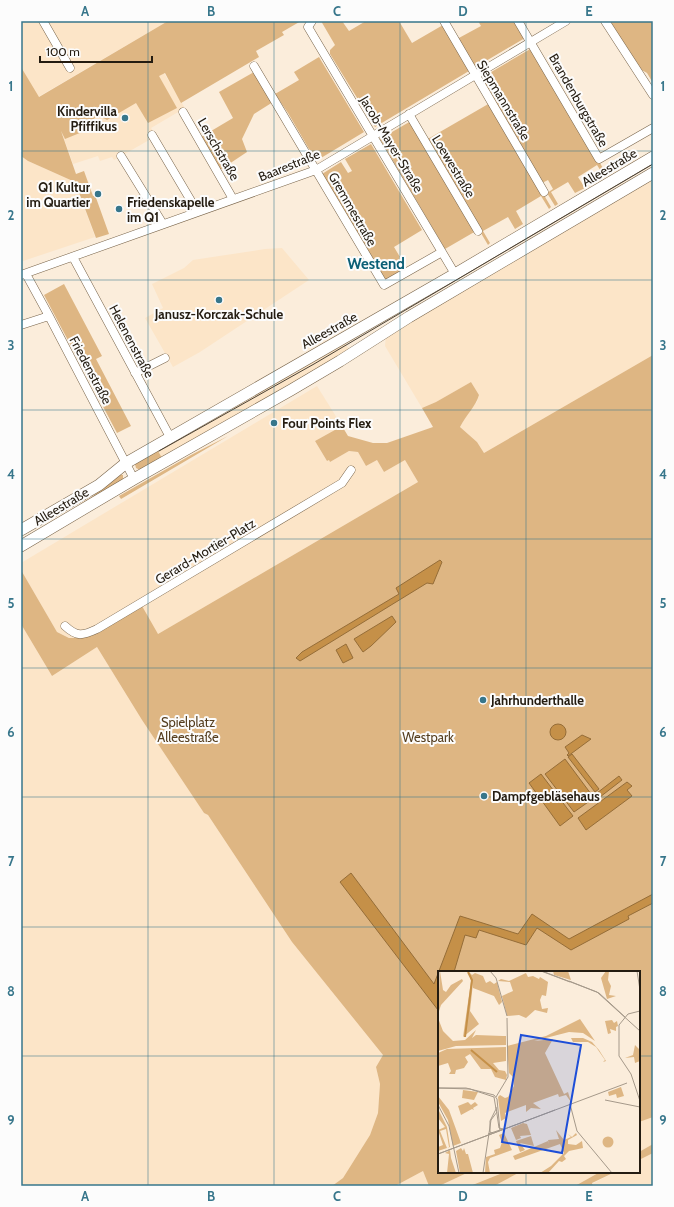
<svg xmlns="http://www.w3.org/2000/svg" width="674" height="1207" font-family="Cabin,sans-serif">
	<rect width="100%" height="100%" fill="#fbeddb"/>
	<!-- built -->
	<path fill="#fce5c8" d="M21,21H168L38,97L21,67Z
		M164,73L185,108L151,128L154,133L151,139L114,160L112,157L100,161L98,156L73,164L61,130Z
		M21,156L28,161L75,182L95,237L23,261L21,258Z
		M653,177V355L484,453L477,442L460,427L468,412L477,402L479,395L471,382L436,402L422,408L385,346L386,335Z
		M282,248L309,280L200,352L173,367L145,318L163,308L152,284L184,268L193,260L265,249Z
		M344,342L349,349V351L162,458L157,449Z
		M317,386L342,426L315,441L327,461L329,460L330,462L349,451L358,452L366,466L377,460L384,472L405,460L418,482L158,634L69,638L57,632L21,570V563Z
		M21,624L52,676L97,647L142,720L204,813L208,815L292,942L383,1055L376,1067L380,1084L378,1113L370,1135L343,1178L332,1186H21Z
		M653,1103V1144L639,1152V1108Z
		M653,1153V1186H593L592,1184L615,1172H639V1160Z
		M423,1171L429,1186H395Z
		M469,1172H505L470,1186H439Z
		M520,1172H600L575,1186H494Z"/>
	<!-- green -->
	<path fill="#deb683" d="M168,21H301L282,32L284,35L256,51L259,57L181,103L165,73L159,76L177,108L148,123L136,103L107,120C100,116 94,116 91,123L92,128L65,139L61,131L76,174L84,171L93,196L95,195L109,234L96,238L75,182L28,161L21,156V67L39,97Z
		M321,21H342L349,31L366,21H399L412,43L443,25L469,71L375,127L330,54V50L335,45Z
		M478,21H516L525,38L474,68L457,39L481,26Z
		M609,21H653V83L647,73L640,69Z
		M532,48L607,175L604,176L597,165L578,177L585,188L575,193L568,182L551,192L558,204L555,206L547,193L553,189L548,180L542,183L481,78Z
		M319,57L364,132L316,161L288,113L275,94L299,80L294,72Z
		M254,72L273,102L254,114L242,139L247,152L220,170L201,137L233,118L219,92Z
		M490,103L551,207L549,209L541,196L516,211L523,224L515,229L508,217L483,231L490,243L488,245L426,140Z
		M411,121L476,231L445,249L380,139Z
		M371,144L422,230L394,247L400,257L399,258L407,271L385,284L322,174L341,162L348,173L352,171L345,159Z
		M64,284L102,356L96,359L131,426L117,433L44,295Z
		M653,355V1117L639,1122V972H439V1172H469L439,1186H429L423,1171L395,1186H332L343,1178L370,1135L378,1113L380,1084L376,1067L383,1055L292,942L208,815L204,813L142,720L97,647L52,676L21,624V570L57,632L69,638H80L142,606L158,634L418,482L405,460L384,472L377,460L366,466L358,452L349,451L330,462L329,460L327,461L315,441L342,426L348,436L373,443H387L433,427L422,408L436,402L471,382L479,395C476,406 466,415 460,427L477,442L484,453Z
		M228,436L121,499L119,496L191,455Z
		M157,449L162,458L140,470L136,468L135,464Z
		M118,474L123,475V481L82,504V503L93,496Z
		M653,1144V1153L639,1160V1152Z
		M505,1172H520L494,1186H470Z
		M600,1172H615L592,1183L593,1186H575Z"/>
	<!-- water -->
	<path fill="#c59048" stroke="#956d38" d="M440,560L442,562L433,584L427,583L300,661L296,658L302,652L399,594L396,588Z
		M392,616L396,622L371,646L363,652L354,639Z
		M346,644L353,658L343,663L336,650Z
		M550 732a8 8 0 1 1 16 0a8 8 0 1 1-16 0Z
		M582,735L591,739L568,756L567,755L569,753L565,747Z
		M572,754L599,789L595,792L568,757Z
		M565,759L594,798L574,812L545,774Z
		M541,774L573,816L560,826L529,783Z
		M619,776L622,780L600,797L597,793Z
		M627,782L632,786L627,790L632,796L586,830L578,818Z
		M351,873L434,984L460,916L518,934L532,914L569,939L653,894V903L628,916L629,919L571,950L537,928L526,945L479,930L476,938L465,935L454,972H439V1009L438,1010L340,882Z"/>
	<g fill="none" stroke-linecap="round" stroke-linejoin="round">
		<defs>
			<path id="street" d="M43,21L70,68
				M312,21L308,27L455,274
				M444,21L544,192
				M518,21L599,159L653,128
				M605,21L653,95
				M254,66L384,285L442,252
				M183,112L233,199
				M409,114L478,231
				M152,135L197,211
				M121,156L163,224
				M73,257L170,437
				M26,274L49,316L134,479
				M21,275L316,170L566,21
				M21,325L49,316
				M135,373L165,358
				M65,626C77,637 82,636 97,629L342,483L351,470"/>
			<path id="secondary" d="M21,530L99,485L126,463L455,274L653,157
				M21,546L134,479L291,390L340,361L409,317L653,173"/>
		</defs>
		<!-- street casing -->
		<use href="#street" stroke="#78644a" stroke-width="9"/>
		<!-- secondary casing -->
		<use href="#secondary" stroke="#78644a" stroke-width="12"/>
		<!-- street -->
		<use href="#street" stroke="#fff" stroke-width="8"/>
		<!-- secondary -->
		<use href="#secondary" stroke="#fff" stroke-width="11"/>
		<!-- tram -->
		<path stroke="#4a4135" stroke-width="1" d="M159,451L314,364L653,164"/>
	</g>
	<!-- grid -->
	<path fill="none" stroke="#37768b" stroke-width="1" stroke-opacity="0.55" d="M148,21V1186M274,21V1186M400,21V1186M526,21V972M21,151H653M21,280H653M21,410H653M21,539H653M21,668H653M21,797H653M21,927H653M21,1056H439M639,1056H653M526,1172V1186"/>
	<!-- markers -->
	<g fill="#37768b" stroke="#fcfcfc" stroke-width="1.5">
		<circle cx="125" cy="118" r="4"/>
		<circle cx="98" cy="194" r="4"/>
		<circle cx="119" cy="209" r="4"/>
		<circle cx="219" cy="300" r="4"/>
		<circle cx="274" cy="423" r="4"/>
		<circle cx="483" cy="700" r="4"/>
		<circle cx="484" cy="796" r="4"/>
	</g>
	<g text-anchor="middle" stroke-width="4" stroke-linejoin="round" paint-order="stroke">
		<!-- street labels -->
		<g font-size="13" fill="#241c11" stroke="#fcfcfc">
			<text transform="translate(504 100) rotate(59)" y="5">Siepmannstraße</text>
			<text transform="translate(579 100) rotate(60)" y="5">Brandenburgstraße</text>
			<text transform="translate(392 144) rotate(59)" y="5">Jacob-Mayer-Straße</text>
			<text transform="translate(219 149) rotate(60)" y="5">Lerschstraße</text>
			<text transform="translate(289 165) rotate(-22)" y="5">Baarestraße</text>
			<text transform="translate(454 166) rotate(59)" y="5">Loewestraße</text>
			<text transform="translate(609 167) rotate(-31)" y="5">Alleestraße</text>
			<text transform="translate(353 209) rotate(60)" y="5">Gremmestraße</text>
			<text transform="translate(329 330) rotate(-29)" y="5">Alleestraße</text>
			<text transform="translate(132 341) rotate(62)" y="5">Helenenstraße</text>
			<text transform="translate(91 370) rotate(62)" y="5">Friedenstraße</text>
			<text transform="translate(61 506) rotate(-31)" y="5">Alleestraße</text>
			<text transform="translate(205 551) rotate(-31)" y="5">Gerard-Mortier-Platz</text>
		</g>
		<!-- poi labels -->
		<g font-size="13" font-weight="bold" fill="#241c11" stroke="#fcfcfc" text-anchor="start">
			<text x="117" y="116" text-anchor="end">Kindervilla<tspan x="117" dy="15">Pfiffikus</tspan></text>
			<text x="90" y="192" text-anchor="end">Q1 Kultur<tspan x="90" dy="15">im Quartier</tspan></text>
			<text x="127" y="207">Friedenskapelle<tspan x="127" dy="15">im Q1</tspan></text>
			<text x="219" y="319" text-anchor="middle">Janusz-Korczak-Schule</text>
			<text x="282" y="428">Four Points Flex</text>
			<text x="491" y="705">Jahrhunderthalle</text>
			<text x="492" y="801">Dampfgebläsehaus</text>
		</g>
		<!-- park labels -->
		<g font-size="13" fill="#553e1f" stroke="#fcfcfc">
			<text x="188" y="727">Spielplatz<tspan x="188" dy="15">Alleestraße</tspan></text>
			<text x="428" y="742">Westpark</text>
		</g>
		<!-- quarter labels -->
		<g font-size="15" font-weight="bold" fill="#0c5f76" stroke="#fcfcfc">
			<text x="376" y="269">Westend</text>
		</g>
	</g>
	<!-- overview -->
	<g transform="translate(438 971)">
		<rect width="202" height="202" fill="#fbeddb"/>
		<path d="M2,0L5,19L8,21L13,14L24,8L25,10L3,34L0,43ZM30,0L34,4L37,2L45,5L48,12L52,10L56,13L59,11L64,31L61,34L56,25L35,17V12L32,40L41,53L25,66L33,10ZM115,0H130L133,9L116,4ZM168,0H171L170,9L173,15L171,24L178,25L169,28L163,7ZM88,2L90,6L95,5L101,8L102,6L110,11L108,25L104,24L102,29L104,38L110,37L109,42L97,39L88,47L81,44L69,45L64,25L75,20L72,11L60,10L63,8L71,10ZM0,47L5,60L15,70L27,69L38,59L34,67L38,64L65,65H68V74L18,75L0,80ZM142,48L157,70L145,62L131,61L96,70L115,68L107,82L126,123L130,121L133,131L128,124L121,126L120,123L95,132L103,138L93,137L88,141V134L67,142L68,147L63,150L60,126L62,124L67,127L70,126L76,115L75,106L71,102L69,75L108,65ZM174,49L176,52L179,50L180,55L178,56V60L172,58L173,62L170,63L167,50ZM133,67H145L154,71L161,79L168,90L165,91L167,89L158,76L150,71H135ZM197,74L202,79V90L197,92L196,86L187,87L195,84ZM68,76V90L55,92L61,99L67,100L69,104L68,109L57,106L53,98H43L32,83L27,86L30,91L26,97L18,99L17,103H11L13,100L10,92L0,95V82L9,78ZM183,116L186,125L179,127L178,123L171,125L170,121ZM25,119L40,121L36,129L24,127ZM0,125L11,139L23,172L15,175L10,149L0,131ZM30,131L33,134L37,131L40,134L35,137L36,139L34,138L23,144L20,135ZM0,138L9,156L12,176L0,180V176L5,174L0,159L7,156L0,147ZM8,158L11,176L9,177L2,160ZM85,152L89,153L93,164L82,165L83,167L78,169L73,157ZM118,159L126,169L133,166L130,163L134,166L138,162L139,164L130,169V173L138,174L144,170L145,177L131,180L126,185L128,188L124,191L121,190L110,202H102L113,195L126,182L122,173L77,189L75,185L110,170L111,173L110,169L121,168ZM66,162L74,179L52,187L50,191L52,202H47L48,186L57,183L56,179L62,177L64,171L61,164ZM93,165L96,175L82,172L87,179L82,181L78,170ZM164.5 171a5.5 5.5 0 1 1 11 0a5.5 5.5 0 1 1-11 0ZM23,177L25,180L26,177L28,183H30L35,202H22L18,180ZM12,179L13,187L18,202H9L11,183L7,182Z" fill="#deb683" fill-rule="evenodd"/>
		<path fill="none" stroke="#c59048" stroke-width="2" d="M27,66L34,9L30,1M33,79L59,101"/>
		<path fill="none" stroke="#a5998a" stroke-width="1" d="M52,0L58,7L69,45M103,0L132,11M104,0L159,21L202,60M199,0L202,19M131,10L161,22L187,46M0,31L1,0M202,40L190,43L181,54V85L193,103L202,130M0,117H28L56,124L59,128L62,160M0,117L32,118L56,126L58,138L52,150V161L54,162M58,126L70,106L69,47M167,129L202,136M132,133L139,160L174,202M0,134L11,155L21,202M58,136L61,157L65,158M50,163L65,158M0,183L189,112M0,183L117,139M45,202L53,149L59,141"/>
		<path fill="#1d4ed8" fill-opacity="0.15" stroke="#1d4ed8" stroke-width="2" d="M83,64L143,74L124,182L64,171Z"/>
		<rect width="202" height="202" fill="none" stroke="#241c11" stroke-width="2"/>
	</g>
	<!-- border -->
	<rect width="674" height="1207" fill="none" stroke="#fcfcfc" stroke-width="44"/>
	<!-- scale -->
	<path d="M40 56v6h112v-6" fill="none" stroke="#241c11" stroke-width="2"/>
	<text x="46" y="56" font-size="12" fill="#241c11" stroke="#fcfcfc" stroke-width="3" paint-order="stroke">100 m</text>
	<rect x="22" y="22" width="630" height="1163" fill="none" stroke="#37768b" stroke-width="1.5"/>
	<g font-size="13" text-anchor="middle" font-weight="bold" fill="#37768b">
		<text x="85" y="16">A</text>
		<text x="211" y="16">B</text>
		<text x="337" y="16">C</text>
		<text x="463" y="16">D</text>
		<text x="589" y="16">E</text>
		<text x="11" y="91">1</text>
		<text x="663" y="91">1</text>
		<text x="11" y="220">2</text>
		<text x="663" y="220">2</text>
		<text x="11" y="350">3</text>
		<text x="663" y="350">3</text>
		<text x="11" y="479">4</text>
		<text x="663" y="479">4</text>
		<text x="11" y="608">5</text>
		<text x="663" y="608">5</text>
		<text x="11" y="737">6</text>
		<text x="663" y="737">6</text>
		<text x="11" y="866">7</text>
		<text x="663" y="866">7</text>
		<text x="11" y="996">8</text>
		<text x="663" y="996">8</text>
		<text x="11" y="1125">9</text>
		<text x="663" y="1125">9</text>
		<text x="85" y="1201">A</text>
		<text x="211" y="1201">B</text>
		<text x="337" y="1201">C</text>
		<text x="463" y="1201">D</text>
		<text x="589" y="1201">E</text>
	</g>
</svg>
